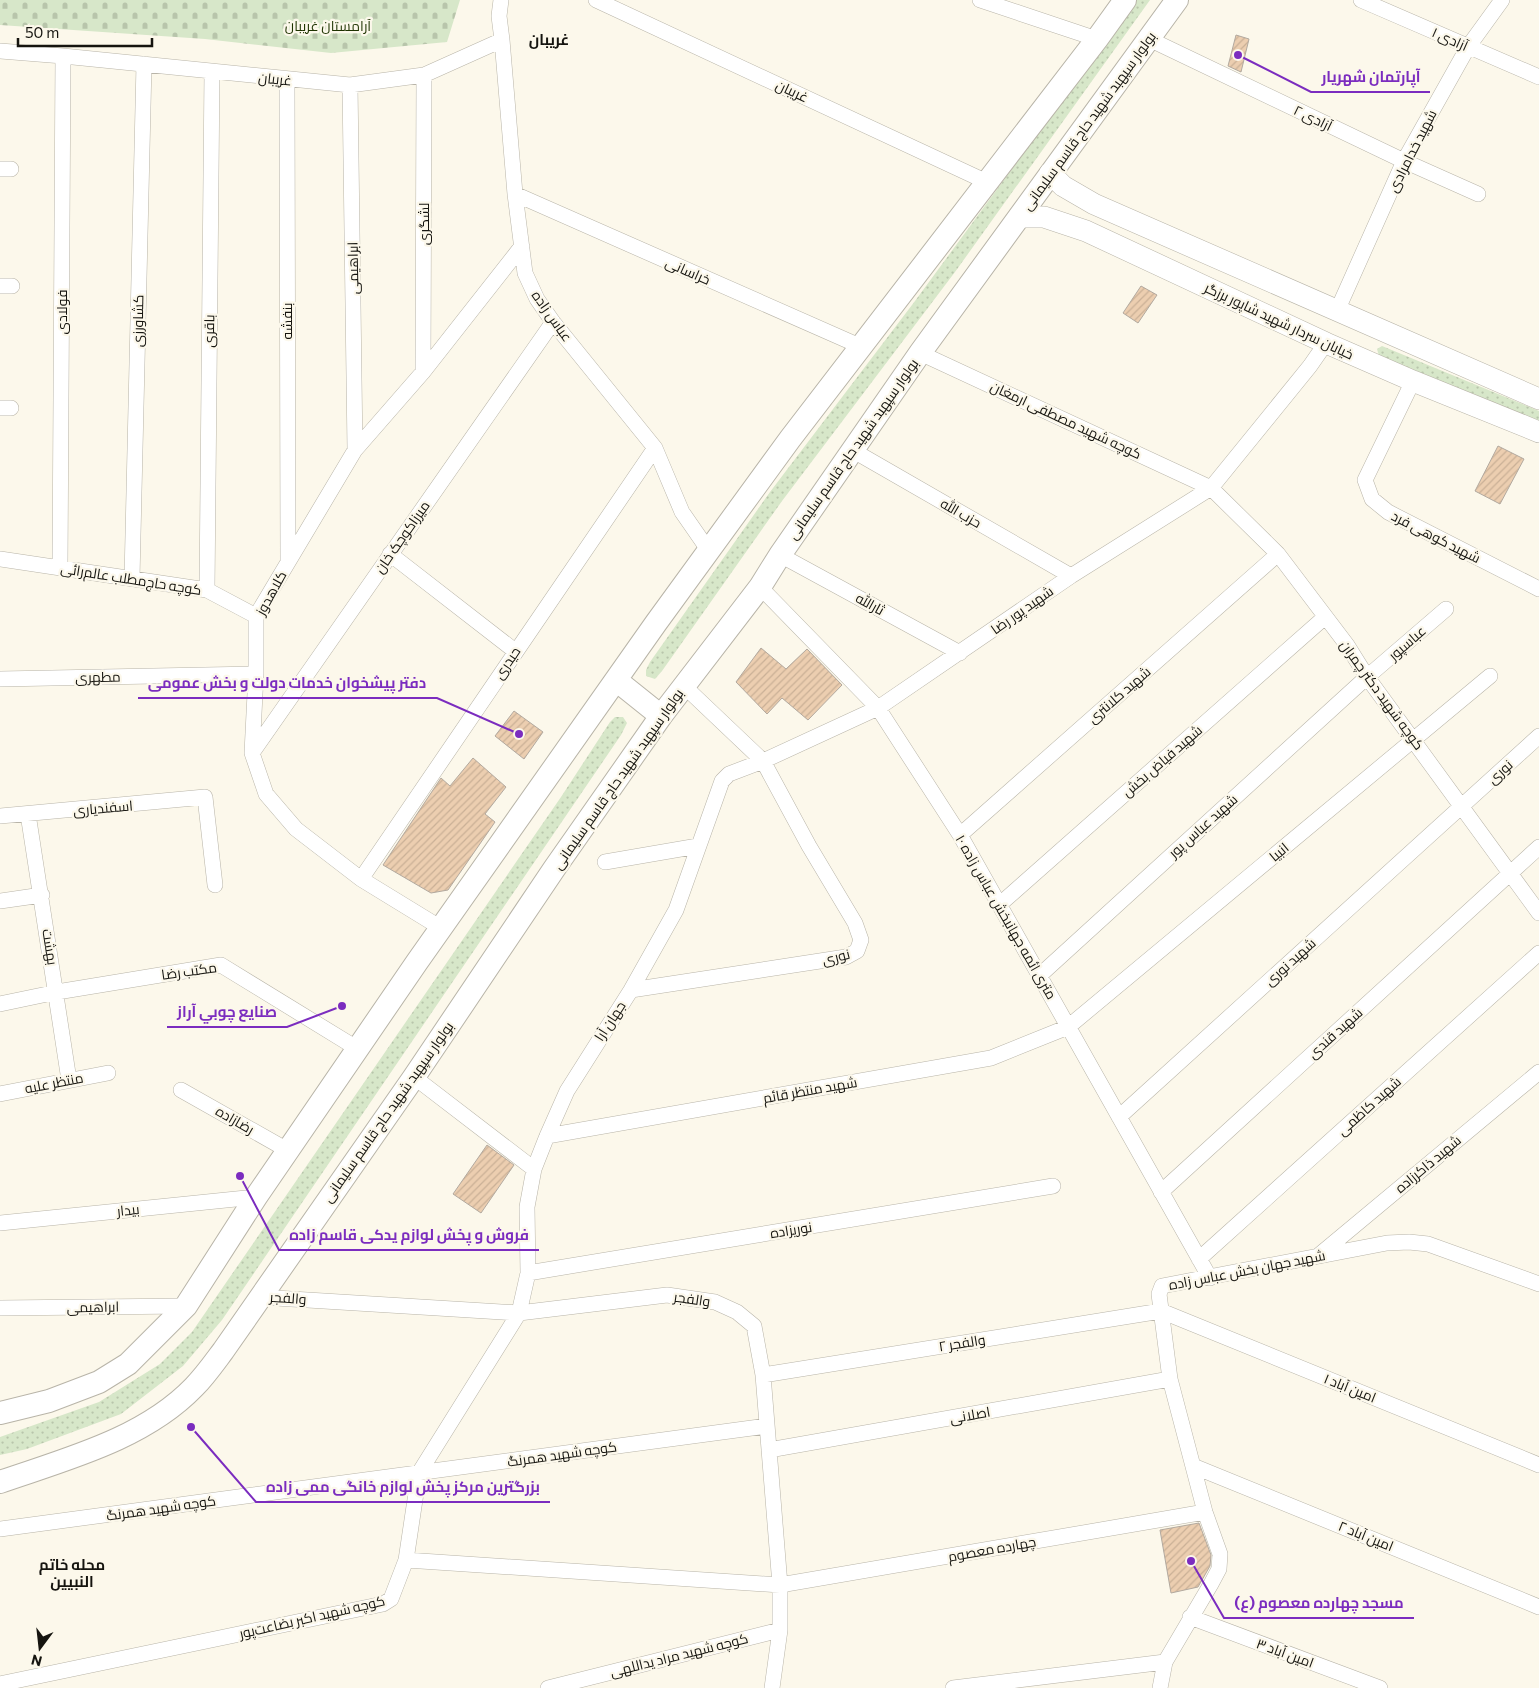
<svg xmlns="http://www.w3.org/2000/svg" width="1539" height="1688" font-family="Commissioner,Cairo,sans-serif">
	<defs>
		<pattern id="grass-dots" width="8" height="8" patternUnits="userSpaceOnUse" patternTransform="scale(1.25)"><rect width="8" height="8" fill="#d7e7c9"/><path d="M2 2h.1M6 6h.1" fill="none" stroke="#b8c5ab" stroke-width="1.8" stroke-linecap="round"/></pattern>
		<pattern id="cemetery-stones" width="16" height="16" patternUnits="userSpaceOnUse" patternTransform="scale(1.25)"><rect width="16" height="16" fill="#d7e7c9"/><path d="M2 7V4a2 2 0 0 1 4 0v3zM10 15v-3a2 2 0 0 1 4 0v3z" fill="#b8c5ab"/></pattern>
		<pattern id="building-hatch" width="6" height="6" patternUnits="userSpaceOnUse" patternTransform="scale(1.25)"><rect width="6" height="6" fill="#ecceb0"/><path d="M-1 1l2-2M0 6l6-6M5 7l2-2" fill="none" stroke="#cab096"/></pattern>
	</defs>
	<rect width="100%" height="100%" fill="#fcf8eb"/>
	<!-- grass -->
	<path fill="url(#grass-dots)" d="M1136,0H1150L955,272L782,501L662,671L655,679L646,676V670L650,662L770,492L915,301Z
		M1382,346L1539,411V423L1379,356L1377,349Z
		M615,717H623L627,723L621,735L222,1320L183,1366L121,1414L27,1449L0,1455V1437L99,1402L160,1364L192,1332L561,797L610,722Z"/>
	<!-- cemetery -->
	<path fill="url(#cemetery-stones)" d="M0,0H460L447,42L331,53L205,39L0,25Z"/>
	<!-- building -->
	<path fill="url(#building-hatch)" stroke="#b2a99f" d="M1236,35L1249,39L1241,72L1228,66Z
		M1141,286L1157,295L1138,323L1123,313Z
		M1498,446L1524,459L1500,504L1475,491Z
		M761,648L786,669L807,649L842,685L808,720L782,698L767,714L736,682Z
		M514,711L543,732L524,759L495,736Z
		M473,758L506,787L485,814L495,822L448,890L431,893L383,865L441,778L450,786Z
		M487,1145L514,1165L481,1213L453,1194Z
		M1199,1523L1211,1555L1210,1566L1198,1587L1171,1593L1160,1530Z"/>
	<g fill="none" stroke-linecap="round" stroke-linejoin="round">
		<defs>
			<path id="street" d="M596,0L987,182
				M980,0L1097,39
				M1361,0L1539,77
				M1149,39L1404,161L1478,194
				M502,40L515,194L525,273L537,299L553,322L655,448L682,512L709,551
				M0,51L63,56L350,85L424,75L502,40L499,16L501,0
				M287,80L288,561
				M350,85L355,450
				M0,169H11
				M515,194L862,347
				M0,286H12
				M1337,311L1404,161L1468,47L1502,0
				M920,353L1211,488L1278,554L1347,645L1367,677L1539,913
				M423,372L424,75
				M1413,381L1365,480L1372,499L1388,512L1539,589
				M0,408H11
				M852,450L1071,576
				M390,554L515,651
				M780,555L960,653
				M0,559L207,590L256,616
				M60,568L63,56
				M132,578L144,64
				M760,587L878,708L960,835L1210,1278
				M207,590L212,72
				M0,679L256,674
				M684,686L763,761L878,708L1071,576L1211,488L1310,366L1326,343
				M252,753L553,322
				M28,814L69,1080
				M0,816L205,797L215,885
				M960,835L1278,554
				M605,862L698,846
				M361,879L655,448
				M0,901L42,895
				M999,905L1325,617
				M441,928L361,879L296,829L266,794L252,753L256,674V616L355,450L423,372L522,246
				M1039,976L1367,677L1446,609
				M0,1004L57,992L221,965L358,1049
				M414,1077L534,1169
				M181,1090L289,1151
				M0,1094L108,1073
				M1119,1117L1539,736
				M547,1136L991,1058L1068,1027L1490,676
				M1161,1192L1539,847
				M0,1223L256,1197
				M1318,1256L1539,1072
				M1199,1259L1539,953
				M528,1273L1053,1186
				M259,1297L519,1313L667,1295L715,1302L737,1312L754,1326L763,1375L780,1585V1630L772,1688
				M0,1308L186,1306
				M763,1375L1161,1311L1539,1465
				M769,1450L1170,1379
				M1193,1466L1539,1607
				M0,1529L767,1426
				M406,1560L419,1473L519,1313L528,1273L527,1207L534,1169L547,1136L567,1091L631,990L676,910L722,781L729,774L763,761L809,846L855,923L861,940L857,951L846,957L631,990
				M1190,1617L1380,1688
				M0,1684L383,1604L391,1599L406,1560L780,1585L1205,1512
				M548,1688L780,1630
				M953,1688L1165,1662
				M1160,1688L1165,1662L1211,1584L1219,1569L1220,1554L1205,1512L1170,1379L1159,1294L1162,1286L1387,1243L1409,1242L1428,1244L1539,1284"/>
			<path id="secondary" d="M1050,173L1063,186L1094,204L1539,399
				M1019,217H1044L1086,231L1326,343L1413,381L1539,432"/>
			<path id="primary" d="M616,680L661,716
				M0,1413L49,1401L99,1382L128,1364L186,1306L256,1197L417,962L656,623L790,439L1097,39L1125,0
				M0,1482C66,1459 144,1439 194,1387C205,1376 214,1363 223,1351L414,1077L554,869L661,716L760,587L780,555L920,353L1177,0"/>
		</defs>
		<!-- street casing -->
		<use href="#street" stroke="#b8b4a8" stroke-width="16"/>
		<!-- secondary casing -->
		<use href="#secondary" stroke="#b8b4a8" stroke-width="22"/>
		<!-- primary casing -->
		<use href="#primary" stroke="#b8b4a8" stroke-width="24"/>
		<!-- street -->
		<use href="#street" stroke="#fff" stroke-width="15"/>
		<!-- secondary -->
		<use href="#secondary" stroke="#fff" stroke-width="21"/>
		<!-- primary -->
		<use href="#primary" stroke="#fff" stroke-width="22"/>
	</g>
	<g text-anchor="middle" stroke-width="4.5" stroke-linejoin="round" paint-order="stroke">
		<!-- park labels -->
		<g font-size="14" fill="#1e3300" stroke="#fcf8eb">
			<text x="328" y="31">آرامستان غریبان</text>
		</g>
		<!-- street labels -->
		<g font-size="14" fill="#15140f" stroke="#fcf8eb">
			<text transform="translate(1450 39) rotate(24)" y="5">آزادی ۱</text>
			<text transform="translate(275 79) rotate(6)" y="5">غریبان</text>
			<text transform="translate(792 91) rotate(25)" y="5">غریبان</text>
			<text transform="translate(1313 118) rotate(26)" y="5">آزادی ۲</text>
			<text transform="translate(1089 121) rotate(-54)" y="5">بولوار سپهبد شهید حاج قاسم سلیمانی</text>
			<text transform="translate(1412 151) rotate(-63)" y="5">شهید خدامرادی</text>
			<text transform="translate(424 224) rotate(-90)" y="5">لشگری</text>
			<text transform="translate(353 268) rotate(-91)" y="5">ابراهیمی</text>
			<text transform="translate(688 271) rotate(24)" y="5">خراسانی</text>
			<text transform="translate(62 312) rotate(-90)" y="5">فولادی</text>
			<text transform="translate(552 316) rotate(55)" y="5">عباس زاده</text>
			<text transform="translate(138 321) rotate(-89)" y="5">کشاورزی</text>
			<text transform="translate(287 321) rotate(-90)" y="5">بنفشه</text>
			<text transform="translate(1279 321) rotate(25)" y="5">خیابان سردار شهید شاپور برزگر</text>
			<text transform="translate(209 331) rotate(-89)" y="5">باقری</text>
			<text transform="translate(1066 420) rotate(25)" y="5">کوچه شهید مصطفی ارمغان</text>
			<text transform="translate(853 449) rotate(-55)" y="5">بولوار سپهبد شهید حاج قاسم سلیمانی</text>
			<text transform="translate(961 513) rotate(30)" y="5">حزب الله</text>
			<text transform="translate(402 537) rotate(-55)" y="5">میرزاکوچک خان</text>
			<text transform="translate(1436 537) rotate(27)" y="5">شهید کوهی فرد</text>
			<text transform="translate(131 579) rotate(9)" y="5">کوچه حاج‌مطلب عالم‌رائی</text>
			<text transform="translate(271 593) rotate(-61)" y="5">کلاهدوز</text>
			<text transform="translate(870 604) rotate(29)" y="5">ثارالله</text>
			<text transform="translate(1022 610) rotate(-35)" y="5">شهید پور رضا</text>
			<text transform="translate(1407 643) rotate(-41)" y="5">عباسپور</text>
			<text transform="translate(507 663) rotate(-56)" y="5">حیدری</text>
			<text transform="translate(98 677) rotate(-1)" y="5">مطهری</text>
			<text transform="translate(1119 695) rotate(-41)" y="5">شهید کلانتری</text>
			<text transform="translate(1382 695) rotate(54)" y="5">کوچه شهید دکتر چمران</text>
			<text transform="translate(1162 761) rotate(-41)" y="5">شهید فیاض بخش</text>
			<text transform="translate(1500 772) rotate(-42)" y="5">نوری</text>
			<text transform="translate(618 779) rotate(-55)" y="5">بولوار سپهبد شهید حاج قاسم سلیمانی</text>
			<text transform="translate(103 808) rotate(-5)" y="5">اسفندیاری</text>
			<text transform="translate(1203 826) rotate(-42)" y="5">شهید عباس پور</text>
			<text transform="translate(1279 852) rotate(-40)" y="5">انبیا</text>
			<text transform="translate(1006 917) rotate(60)" y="5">۱۰ متری ائمه جهانبخش عباس زاده</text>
			<text transform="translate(50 947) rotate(81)" y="5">بهشت</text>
			<text transform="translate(836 957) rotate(-14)" y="5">نوری</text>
			<text transform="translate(1290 962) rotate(-42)" y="5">شهید نوری</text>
			<text transform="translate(189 971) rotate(-8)" y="5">مکتب رضا</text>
			<text transform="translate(610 1021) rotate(-57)" y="5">جهان آرا</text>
			<text transform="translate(1335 1033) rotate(-42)" y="5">شهید قندی</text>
			<text transform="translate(54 1083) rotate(-11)" y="5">منتظر علیه</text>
			<text transform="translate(810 1090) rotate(-10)" y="5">شهید منتظر قائم</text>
			<text transform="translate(1369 1106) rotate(-42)" y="5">شهید کاظمی</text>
			<text transform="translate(388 1112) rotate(-55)" y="5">بولوار سپهبد شهید حاج قاسم سلیمانی</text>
			<text transform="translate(235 1120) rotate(30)" y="5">رضازاده</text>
			<text transform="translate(1428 1164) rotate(-40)" y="5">شهید ذاکرزاده</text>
			<text transform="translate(128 1210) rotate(-6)" y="5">بیدار</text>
			<text transform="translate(791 1230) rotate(-9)" y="5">نوریزاده</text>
			<text transform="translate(1247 1270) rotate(-11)" y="5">شهید جهان بخش عباس زاده</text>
			<text transform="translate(288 1298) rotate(4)" y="5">والفجر</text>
			<text transform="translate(692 1299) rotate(8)" y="5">والفجر</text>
			<text transform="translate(93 1307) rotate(-1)" y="5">ابراهیمی</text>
			<text transform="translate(962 1343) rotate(-9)" y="5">والفجر ۲</text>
			<text transform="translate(1350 1388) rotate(22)" y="5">۱ امین آباد</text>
			<text transform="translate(970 1415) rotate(-10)" y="5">اصلانی</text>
			<text transform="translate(562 1454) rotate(-8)" y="5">کوچه شهید همرنگ</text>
			<text transform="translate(161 1508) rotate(-8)" y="5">کوچه شهید همرنگ</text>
			<text transform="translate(1366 1536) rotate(22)" y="5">۲ امین آباد</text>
			<text transform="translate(992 1549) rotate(-10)" y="5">چهارده معصوم</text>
			<text transform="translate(312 1617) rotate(-13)" y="5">کوچه شهید اکبر بضاعت‌پور</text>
			<text transform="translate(1285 1653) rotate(20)" y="5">۳ امین آباد</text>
			<text transform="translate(679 1655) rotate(-14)" y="5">کوچه شهید مراد یداللهی</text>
		</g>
		<!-- neighbourhood labels -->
		<g font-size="15" font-weight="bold" fill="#15140f" stroke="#fcf8eb">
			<text x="549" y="45">غریبان</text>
			<text x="72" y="1570">محله خاتم<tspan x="72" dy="17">النبیین</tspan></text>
		</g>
	</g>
	<!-- callouts -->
	<path fill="none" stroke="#7b2cbf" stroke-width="2" d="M1238 55L1311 92H1430M519 734L437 698H138M342 1006L287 1027H167M240 1176L279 1250H539M191 1427L256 1502H550M1191 1561L1224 1618H1414"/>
	<g fill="#7b2cbf" stroke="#fcf8eb" stroke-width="2">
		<circle cx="1238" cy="55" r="5"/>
		<circle cx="519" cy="734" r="5"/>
		<circle cx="342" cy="1006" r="5"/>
		<circle cx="240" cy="1176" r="5"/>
		<circle cx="191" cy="1427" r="5"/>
		<circle cx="1191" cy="1561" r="5"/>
	</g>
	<g font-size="15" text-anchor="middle" font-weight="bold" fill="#7b2cbf" stroke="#fcf8eb" stroke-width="4.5" stroke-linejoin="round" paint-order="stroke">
		<text x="1371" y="82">آپارتمان شهریار</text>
		<text x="287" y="688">دفتر پیشخوان خدمات دولت و بخش عمومی</text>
		<text x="227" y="1017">صنايع چوبي آراز</text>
		<text x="409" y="1240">فروش و پخش لوازم یدکی قاسم زاده</text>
		<text x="403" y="1492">بزرگترین مرکز پخش لوازم خانگی ممی زاده</text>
		<text x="1319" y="1608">مسجد چهارده معصوم (ع)</text>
	</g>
	<!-- north arrow -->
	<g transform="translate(40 1648) rotate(195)" stroke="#fcf8eb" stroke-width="4" paint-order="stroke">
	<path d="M0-4L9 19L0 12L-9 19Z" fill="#15140f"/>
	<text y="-8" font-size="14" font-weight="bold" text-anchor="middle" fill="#15140f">N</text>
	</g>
	<!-- scale -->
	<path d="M18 38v8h134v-8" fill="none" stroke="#15140f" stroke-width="2.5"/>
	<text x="25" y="38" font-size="15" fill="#15140f" stroke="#fcf8eb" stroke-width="4" paint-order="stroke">50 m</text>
</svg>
